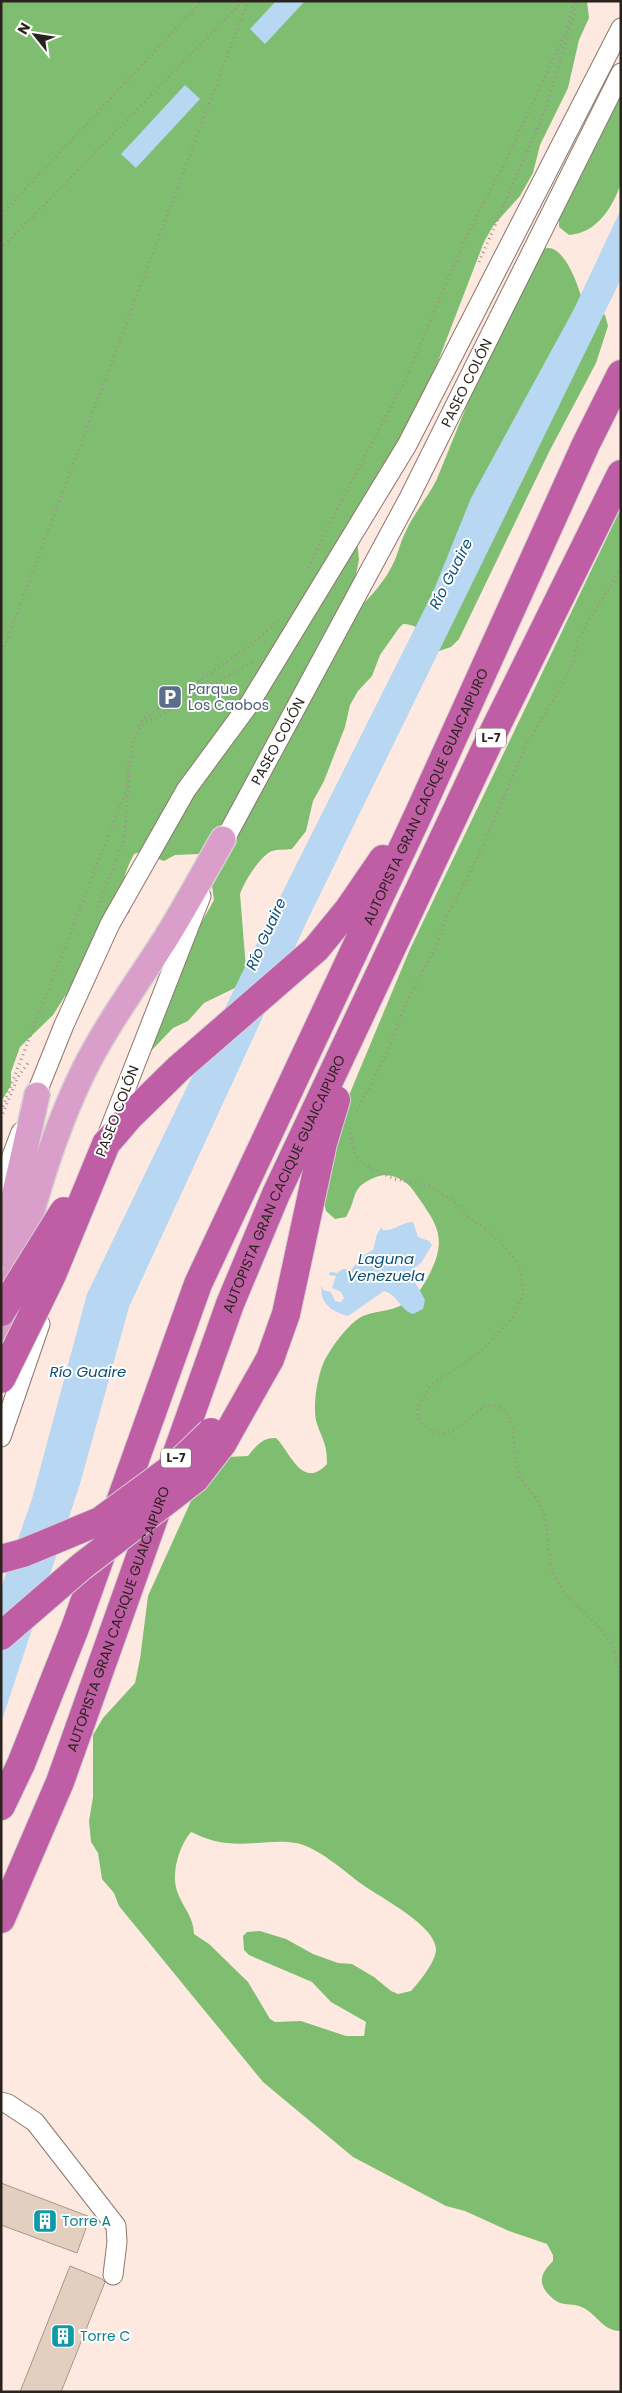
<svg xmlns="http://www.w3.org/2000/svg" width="622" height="2393" font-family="Poppins,sans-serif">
	<rect width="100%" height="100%" fill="#fde9e0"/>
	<!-- forest -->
	<path fill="#7fbe70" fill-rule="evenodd" d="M1,1H587L589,18L579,40L568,88L540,145L533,173L520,196L493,226L484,242L432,377L357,539L359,560L355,579L359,608C372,595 383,583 392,566C398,555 400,542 406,531C414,513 428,497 437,479C451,447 523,258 544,249C564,241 580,290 583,303L605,315L608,326L596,363L549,452L459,639L451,647L439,651C423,639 425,625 403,624L399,628L380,655L372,676L358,691L350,705L345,727L324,781L313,801L306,831L292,849C286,850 278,849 272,851C260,856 244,882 240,894L246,969L239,986L204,1003L188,1021L173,1028L150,1052L175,970L214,900L208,856L198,854L175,855L164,861L140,852L134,854C128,866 122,878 124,892C125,899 129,905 130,912L121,920L74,990L65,996L53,1015L20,1047L11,1072V1085L1,1102Z
		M621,77V183C613,207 597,233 569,235L559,227V207L588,160Z
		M621,508V2331C601,2331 597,2312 579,2306C574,2304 566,2305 560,2303C555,2301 552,2298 548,2294C537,2281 542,2272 553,2261V2255L547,2244L509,2231L465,2211L446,2206L353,2157L263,2082L119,1906L114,1893L102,1879L98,1853L91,1842L89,1821L93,1797V1735L103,1718L135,1683L140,1659L148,1596L191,1501L211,1468L228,1457L248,1456C256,1446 263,1437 276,1438C290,1451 302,1491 327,1464C327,1444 323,1441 317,1424C312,1408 317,1379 323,1364C329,1350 347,1325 361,1317C372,1311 391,1312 404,1304C416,1297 423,1287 429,1275C449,1236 436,1223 413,1190C405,1179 389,1172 376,1177C349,1188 359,1195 346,1217L335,1219L326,1211L323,1197L328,1155L350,1093L410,949ZM191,1832C202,1837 214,1842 227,1843C250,1846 273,1839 296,1843C318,1847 345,1872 363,1885C381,1898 435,1925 436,1949C436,1962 419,1982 411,1991L398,1994L391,1991L374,1977L352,1964L338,1963L313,1954L286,1939L260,1931L247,1932L243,1936L244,1950L249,1955L312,1982L331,2002L366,2022L364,2036H346L301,2021L275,2022L270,2019L248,1982L209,1944L194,1934C194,1917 182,1906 177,1891C171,1873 179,1846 191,1832Z"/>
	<!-- water -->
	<path fill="#b7d7f2" d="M276,1H305L265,44L250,29Z
		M185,85L200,99L136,168L121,154Z
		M621,209V279L308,919L129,1307L80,1484L1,1723V1588L32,1499L87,1294L241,975L433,592L471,498L574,309Z
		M413,1222L418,1237L429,1241L432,1245L421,1263L408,1273C415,1282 420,1290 425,1300L423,1309L413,1314C400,1310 398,1295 384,1291L348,1316C333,1312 318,1303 322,1285L323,1290L331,1292L335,1301L341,1302L344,1298L341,1292L332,1288L336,1276L329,1275L330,1272L337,1273L343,1269H352L362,1256L373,1250L377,1234L382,1227V1230C392,1232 402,1222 413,1222Z"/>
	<!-- building -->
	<path fill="#e3cfbf" stroke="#a99687" d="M1,2183L90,2217L77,2253L1,2225Z
		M70,2266L102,2279L105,2282L61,2392H20Z"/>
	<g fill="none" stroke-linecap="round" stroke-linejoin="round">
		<defs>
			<g id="minor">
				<path id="s1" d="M218,852L409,498L621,73"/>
				<path d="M31,1107L64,1025L110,924L186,790L250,703L407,445L621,28"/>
				<path d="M109,1131L201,896"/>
				<path d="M1,1185L21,1132"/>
				<path d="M1,1437L40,1324"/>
				<path d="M1,2102L8,2104L35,2122L116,2226L117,2242L113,2275"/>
			</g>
			<path id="major" d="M1,1255L37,1095
				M1,1327C24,1240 44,1151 84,1070C107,1024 138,982 166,938C186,906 204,872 223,839"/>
			<g id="highway">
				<path d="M106,1144L129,1117L179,1068L316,949L348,910L383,859"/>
				<path d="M222,1444L270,1359L286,1314L323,1143L336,1100"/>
				<path id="s2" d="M1,1806L21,1764L75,1628L198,1284L419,813L586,444L621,374"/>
				<path id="s3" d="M1,1919L60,1782L230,1304L276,1194L491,737L621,474"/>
			</g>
		</defs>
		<!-- minor casing -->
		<use href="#minor" stroke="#8c776c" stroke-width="21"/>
		<!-- major casing -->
		<use href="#major" stroke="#d4d3d2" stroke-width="28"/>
		<!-- highway casing -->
		<use href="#highway" stroke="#d4d3d2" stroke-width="30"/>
		<!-- path -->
		<path stroke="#a0918a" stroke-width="3" stroke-dasharray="1 4" stroke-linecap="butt" d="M1,215L202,1
			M1,249L243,1
			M479,262L544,114L578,1
			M309,568L329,525L405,380L466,237L505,162L567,30L574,1
			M1,656L248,1
			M139,726L143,719L248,647L279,620
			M98,907L124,840L132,744L142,725L254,661
			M1,1111L127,788L128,763
			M357,1111L386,1055L408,999L436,947L447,916L481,851L526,746L563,683L573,662L578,640L589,620L621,569
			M1,1118L18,1077L28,1063
			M350,1133L355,1155L363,1164L394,1179L429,1186L449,1198L458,1205L465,1215L484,1228L503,1245L517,1262L521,1273L523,1296L513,1317L481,1352L431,1385L419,1405L417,1416C444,1453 461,1422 486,1405C527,1406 506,1452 521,1478C528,1490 539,1499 543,1513C550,1534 546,1557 555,1577C567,1602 594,1617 609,1641C616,1651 617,1665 621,1677"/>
		<!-- minor -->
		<use href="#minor" stroke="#fff" stroke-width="19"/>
		<!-- major -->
		<use href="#major" stroke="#d99ec9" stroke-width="25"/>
		<!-- highway -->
		<use href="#highway" stroke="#bf5ea5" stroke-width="28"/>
		<defs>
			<path id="highway-bridge" d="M1,1312L64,1211
				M1,1379L52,1275L106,1144
				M1,1559L23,1553L100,1521L180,1462L211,1432
				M1,1636L82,1566L195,1479L222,1444"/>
		</defs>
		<!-- highway-bridge casing -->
		<use href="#highway-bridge" stroke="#d4d3d2" stroke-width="30" stroke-linecap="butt"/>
		<!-- highway-bridge -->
		<use href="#highway-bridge" stroke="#bf5ea5" stroke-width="28"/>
	</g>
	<!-- icons -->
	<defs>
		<symbol id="parking-square" viewBox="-11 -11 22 22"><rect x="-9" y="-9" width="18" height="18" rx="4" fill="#5c6f8a" stroke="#fff"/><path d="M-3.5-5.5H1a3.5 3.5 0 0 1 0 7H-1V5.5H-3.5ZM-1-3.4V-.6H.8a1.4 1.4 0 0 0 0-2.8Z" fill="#fff"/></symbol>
		<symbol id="building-square" viewBox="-11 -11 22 22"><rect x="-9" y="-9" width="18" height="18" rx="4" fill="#0f9aa8" stroke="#fff"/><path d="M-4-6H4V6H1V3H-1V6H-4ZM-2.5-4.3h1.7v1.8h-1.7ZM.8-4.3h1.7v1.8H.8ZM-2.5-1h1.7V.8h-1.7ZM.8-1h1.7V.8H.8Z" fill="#fff"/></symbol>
	</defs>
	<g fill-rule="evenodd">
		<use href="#parking-square" x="156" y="683" width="28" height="28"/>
		<use href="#building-square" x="31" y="2207" width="28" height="28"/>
		<use href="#building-square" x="49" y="2322" width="28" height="28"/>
	</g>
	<g text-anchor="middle" stroke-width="4" stroke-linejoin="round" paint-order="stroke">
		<!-- shield labels -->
		<g fill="#fff" stroke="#6a6461" stroke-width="1">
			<rect x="476" y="728.5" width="30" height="19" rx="4"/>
			<rect x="161" y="1448.5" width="30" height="19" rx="4"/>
		</g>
		<g font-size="12" font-weight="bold" fill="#2a221d">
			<text x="491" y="742">L-7</text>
			<text x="176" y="1462">L-7</text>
		</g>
		<!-- street labels -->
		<g font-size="14" fill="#2a221d" stroke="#fff">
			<text dy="5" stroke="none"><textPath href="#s1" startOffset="531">PASEO COLÓN</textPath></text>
			<text dy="5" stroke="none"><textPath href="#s1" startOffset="126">PASEO COLÓN</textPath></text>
			<text dy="5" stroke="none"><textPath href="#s2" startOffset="1096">AUTOPISTA GRAN CACIQUE GUAICAIPURO</textPath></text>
			<text transform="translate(117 1111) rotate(-69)" y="5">PASEO COLÓN</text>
			<text dy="5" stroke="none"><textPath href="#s3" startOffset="788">AUTOPISTA GRAN CACIQUE GUAICAIPURO</textPath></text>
			<text dy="5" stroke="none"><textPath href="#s3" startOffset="322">AUTOPISTA GRAN CACIQUE GUAICAIPURO</textPath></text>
		</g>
		<!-- service labels -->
		<g font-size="14" fill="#4e5e75" stroke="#fff" text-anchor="start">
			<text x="188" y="694">Parque<tspan x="188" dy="16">Los Caobos</tspan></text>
		</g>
		<!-- culture labels -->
		<g font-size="14" fill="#0d838f" stroke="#fff" text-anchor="start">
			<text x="62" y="2226">Torre A</text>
			<text x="80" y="2341">Torre C</text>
		</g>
		<!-- water labels -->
		<g font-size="15" font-style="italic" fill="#0a4f78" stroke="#fff">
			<text transform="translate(451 574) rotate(-63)" y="5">Río Guaire</text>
			<text transform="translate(266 934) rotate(-66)" y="5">Río Guaire</text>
			<text x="386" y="1264">Laguna<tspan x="386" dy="17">Venezuela</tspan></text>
			<text x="88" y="1377">Río Guaire</text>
		</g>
	</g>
	<!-- border -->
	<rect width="622" height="2393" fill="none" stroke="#2a221d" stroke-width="5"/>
	<!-- north arrow -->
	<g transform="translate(35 35) rotate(300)" stroke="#ffffff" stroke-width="4" paint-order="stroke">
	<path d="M0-4L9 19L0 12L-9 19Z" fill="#2a221d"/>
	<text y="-8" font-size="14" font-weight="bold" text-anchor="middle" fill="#2a221d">N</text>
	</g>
</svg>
